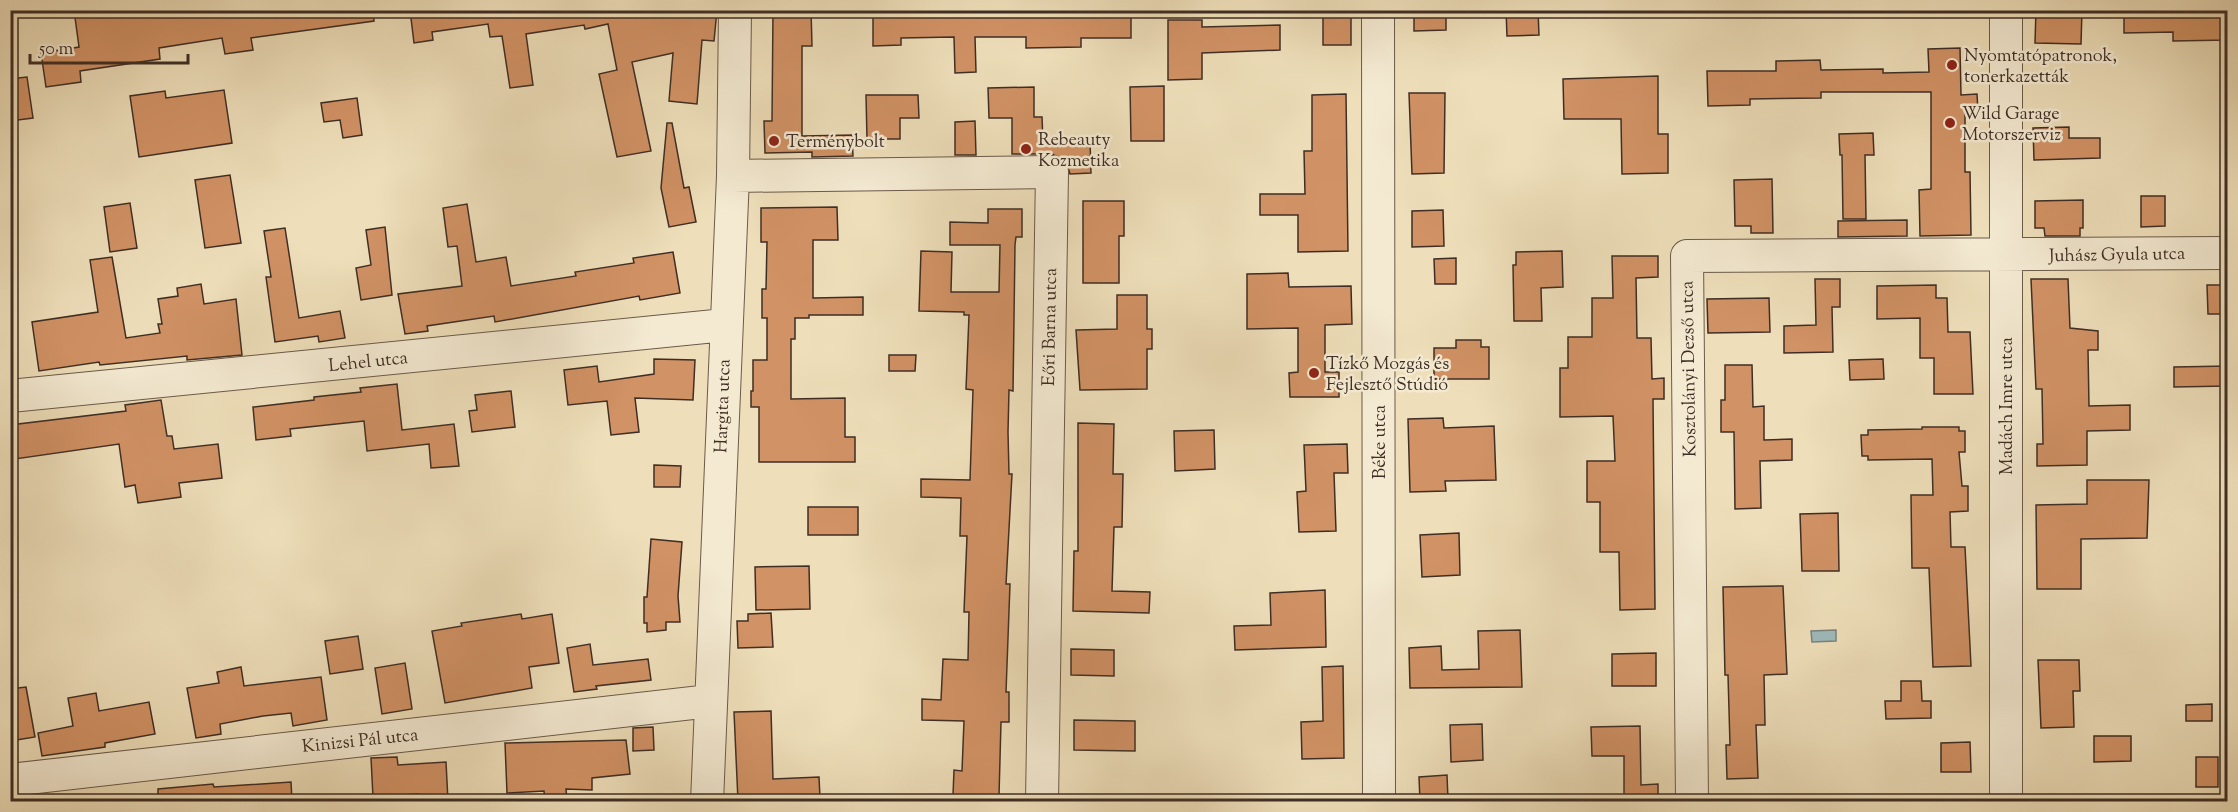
<svg xmlns="http://www.w3.org/2000/svg" width="2238" height="812" font-family="'Sorts Mill Goudy',serif">
	<defs>
		<pattern id="water-ripples" width="26" height="14" patternUnits="userSpaceOnUse" patternTransform="scale(1.5)"><rect width="26" height="14" fill="#9ebaba"/><path d="M2 4q2-2 4 0t4 0M15 11q2-2 4 0t4 0" fill="none" stroke="#829897"/></pattern>
	</defs>
	<rect width="100%" height="100%" fill="#eedfba"/>
	<filter id="stains"><feTurbulence type="fractalNoise" baseFrequency=".00333" numOctaves="4"/><feColorMatrix values="0 0 0 0 .2 0 0 0 0 .09 0 0 0 0 .02 0 0 0 .5 -.17"/></filter>
	<radialGradient id="worn" r=".72"><stop offset=".6" stop-color="#630" stop-opacity="0"/><stop offset="1" stop-color="#630" stop-opacity=".3"/></radialGradient>
	<!-- water -->
	<path fill="url(#water-ripples)" stroke="#78827e" stroke-width="1.5" d="M1836,630V641L1812,642L1811,631Z"/>
	<!-- building -->
	<path fill="#d19265" stroke="#3f2e25" stroke-width="1.5" d="M74,10H373L374,21L251,38L253,50L225,54L222,38L159,48L160,59L80,71L81,82L46,87L41,53L79,47Z
		M410,10H717L714,41L702,40L697,104L669,101L673,53L632,62L651,151L617,157L599,74L617,70L608,24L585,29L584,25L526,34L533,85L510,88L502,36L490,37L488,24L432,32L433,40L414,43Z
		M773,10H811L812,46H802V136L852,135L853,156L812,157V152L765,153L764,121H772Z
		M912,10H1131V38H1081V47L1026,48V37H975L976,72L955,73L954,37L901,38V45L873,46V13H912Z
		M1323,10H1351V45H1323Z
		M1414,10H1446V30L1414,31Z
		M1506,10H1538L1539,35L1507,36Z
		M2036,10H2082L2081,44L2035,43Z
		M2124,10H2228V40L2173,41V32L2124,33Z
		M1168,20H1202V27L1280,25V50L1202,53V79L1168,80Z
		M1960,48L1961,95L1977,94L1978,112H1965V172H1970L1971,235L1920,236L1919,190L1931,189V92H1821V98L1750,99V105L1708,106L1707,71H1776V61L1820,60L1821,70L1883,69V73L1929,72L1928,49Z
		M1658,76V134H1668V173L1622,174L1621,119H1564L1563,79Z
		M27,77L33,118L10,121V79Z
		M1164,86V141H1131L1130,87Z
		M1034,87V117H1042L1043,141H1090L1091,173L1070,174L1066,161L1052,154H1012V118H989L988,88Z
		M224,90L232,143L139,157L130,96L165,91L166,98Z
		M1409,93H1445L1444,173L1412,174Z
		M1346,94L1348,251L1298,252V215H1260V194H1305L1304,151H1312V95Z
		M866,95H918L919,118H900V139H867Z
		M357,98L362,135L343,138L340,120L324,122L321,103Z
		M975,121L976,155H955V122Z
		M667,123H672L684,188L689,187L696,222L669,227L661,188Z
		M2069,127V138H2100V158L2034,160L2033,128Z
		M1873,133L1874,155H1865L1866,219H1843L1842,155H1840L1839,134Z
		M230,175L241,243L205,248L195,180Z
		M1772,179L1773,233H1751V226H1735L1734,180Z
		M2141,196H2165V226L2141,227Z
		M2083,200V228H2080V236H2045L2044,228H2035V201Z
		M1083,201H1124V236H1119V283H1083Z
		M130,203L137,248L110,252L104,207Z
		M467,204L476,262L506,257L511,286L576,276L575,272L634,263L633,258L673,252L680,293L640,300L639,296L495,322L494,316L427,326L428,331L405,334L398,294L462,286L457,246L448,247L443,208Z
		M837,207L838,240H813V298L863,297V315H809V318H795V339H791V399L845,398V437H855V462H759V407H751V391H753V360H767V318H762V289H766L767,242H761V208Z
		M988,209H1022V237H1016L1015,245L1013,391L1009,390L1008,432L1009,474H1012L1006,584H1010L1006,692H1009V722H1001L999,796L953,795L954,770L962,771L964,721L922,720V699L941,700L943,659L968,660L969,612H964L967,536H960L961,498L921,497V479L970,480L973,390L966,389L969,315H964V312L919,311L921,251L952,252L951,292H999L1000,245H950V222L988,223Z
		M1443,210L1444,246L1412,247V211Z
		M1907,220V236L1838,237V221Z
		M385,227L392,295L361,300L356,268L371,265L366,230Z
		M285,228L299,318L340,311L345,338L319,342L318,336L275,342L266,277H271L264,231Z
		M1562,251L1563,287L1541,288L1542,321H1514L1513,265H1516V252Z
		M1612,256H1658V277L1636,278L1637,338H1651L1652,379L1664,378V399H1653L1655,609L1620,610L1619,552H1600V502H1587V461H1615L1613,416L1560,417V368H1568V337H1592V298H1613Z
		M112,257L126,338L160,333L158,324H162L158,299L178,296L177,288L201,284L204,304L236,299L242,355L187,360V356L100,365L99,362L39,371L32,322L98,312L90,260Z
		M1456,258V284H1435L1434,259Z
		M1288,273L1289,287L1351,286L1352,324L1325,325V372H1339V397H1290L1289,373L1298,372V328L1247,329V274Z
		M1815,279H1840V307H1832L1833,352L1784,353V326L1816,325Z
		M2031,279H2068L2070,328L2098,331V350H2088L2089,406L2130,405V430L2087,431V465L2037,466V444H2043L2042,389H2036Z
		M1936,285V298H1947L1948,332H1970L1973,394H1934V358H1920V318L1877,319V286Z
		M2207,285H2228V314H2208Z
		M1117,295H1147V329H1152V349H1147V389L1080,390L1076,330L1117,329Z
		M1769,298L1770,332L1708,333L1707,299Z
		M1456,340H1481V347H1489V379H1434V348H1456Z
		M889,355H916L915,371H889Z
		M654,359L695,360L693,400L635,398L639,432L611,435L607,401L568,405L564,370L597,366L599,382L654,374Z
		M1883,359L1884,379L1850,380L1849,360Z
		M1725,365H1752L1753,407L1764,406V440L1792,439V460L1760,461L1761,508L1735,509L1734,432H1721V400H1725Z
		M2228,366V386L2174,387V367Z
		M397,384L402,430L454,424L459,466L431,468L429,444L367,451L364,421L290,429L291,436L256,440L253,407L314,400V397L361,392L360,388Z
		M511,391L515,427L472,432L469,411L477,410L475,395Z
		M161,400L167,436H172L174,449L218,444L222,478L179,483L181,497L138,503L135,485L125,487L119,444L15,459L10,425L126,411L125,405Z
		M1443,418L1444,428L1494,426L1496,480L1445,481L1446,491L1410,492L1408,419Z
		M1078,423L1114,424L1113,474H1123L1122,527H1114L1112,591L1150,592L1149,613L1073,611L1074,551H1078Z
		M1922,427H1959V431H1965V452H1959L1962,486H1968V511L1950,512L1951,547H1965L1971,666L1933,667L1929,568H1912L1911,495H1933L1932,459L1868,460V456H1862L1861,435H1868V430L1922,429Z
		M1214,430L1215,469L1175,471L1174,431Z
		M1347,444L1348,473H1334L1336,531L1299,532L1297,492L1306,491L1304,445Z
		M654,465L681,466L680,487H654Z
		M2087,480H2149L2147,538L2081,539V589H2037L2036,505L2087,504Z
		M808,507H858V535H808Z
		M1838,513L1839,571H1802L1800,514Z
		M1459,533L1460,575L1422,577L1420,535Z
		M651,539L682,542L678,596L680,622H666V630L647,632V623H644V597H647Z
		M809,566L810,609L756,610L755,567Z
		M1783,586L1787,674L1764,675L1765,725H1756L1758,778L1727,779L1726,745H1730L1728,675H1725L1723,587Z
		M1325,590L1326,647L1235,650L1234,626L1271,625L1270,593Z
		M771,613L773,647L738,648L737,621H748V614Z
		M521,614L522,619L552,614L559,663L529,667L532,688L445,703L432,631L462,626L461,623Z
		M1520,630L1522,687L1410,688L1409,648L1441,646L1442,670L1479,669L1478,631Z
		M358,636L363,669L330,674L325,641Z
		M590,644L593,665L648,659L651,680L596,686L597,689L574,692L567,648Z
		M1071,649L1114,650V676L1071,675Z
		M1656,653V686H1612V654Z
		M2038,660H2079L2080,691H2073L2074,727L2041,728Z
		M405,663L412,709L382,714L375,668Z
		M1343,666L1344,758L1302,759L1301,722L1323,721L1322,667Z
		M241,667L244,686L321,677L327,720L293,726L291,713L263,716L220,724L221,734L196,738L187,688L219,683L217,672Z
		M1901,681H1921L1922,701H1931V718L1886,719L1885,701H1901Z
		M26,687L35,737L10,741V689Z
		M96,693L99,711L149,702L155,734L105,743V747L42,756L38,733L73,726L68,698Z
		M2212,704V721H2186V705Z
		M771,711L773,779L819,777L820,798L738,801L734,712Z
		M1074,720L1135,721V751L1074,750Z
		M1482,724L1483,760L1451,762L1450,725Z
		M1640,726L1641,785L1658,784V801H1624V756H1592L1591,727Z
		M653,727L654,750L633,751V728Z
		M2094,736H2131V761L2094,762Z
		M626,740L630,774L592,778V790L566,789L567,801H545L544,791L507,793L505,743Z
		M1970,742L1971,772H1941V743Z
		M397,757L398,765L446,762L448,801H418V794L373,797L371,758Z
		M2196,757H2218V787H2196Z
		M1447,775L1448,800L1420,801L1419,777Z
		M291,782L292,801H158V789L213,784L214,787Z"/>
	<g fill="none" stroke-linecap="round" stroke-linejoin="round">
		<defs>
			<path id="minor" d="M1378,10L1379,802
				M2006,10V802
				M733,176L1052,172L1042,802
				M10,396L725,325
				M10,780L710,701
				M707,802L733,176L735,10
				M1692,802L1687,256L2228,253"/>
		</defs>
		<!-- minor casing -->
		<use href="#minor" stroke="#6b5a4a" stroke-width="34"/>
		<!-- minor -->
		<use href="#minor" stroke="#f4ead2" stroke-width="32"/>
	</g>
	<!-- markers -->
	<g fill="#8f2418" stroke="#f4ead2" stroke-width="2">
		<circle cx="1952" cy="65" r="6"/>
		<circle cx="1950" cy="123" r="6"/>
		<circle cx="774" cy="141" r="6"/>
		<circle cx="1026" cy="149" r="6"/>
		<circle cx="1314" cy="373" r="6"/>
	</g>
	<g text-anchor="middle" stroke-width="5" stroke-linejoin="round" paint-order="stroke">
		<!-- poi labels -->
		<g font-size="18" fill="#3f2e25" stroke="#f4ead2" text-anchor="start">
			<text x="1964" y="61">Nyomtatópatronok,<tspan x="1964" dy="21">tonerkazetták</tspan></text>
			<text x="1962" y="119">Wild Garage<tspan x="1962" dy="21">Motorszerviz</tspan></text>
			<text x="1038" y="145">Rebeauty<tspan x="1038" dy="21">Kozmetika</tspan></text>
			<text x="786" y="147">Terménybolt</text>
			<text x="1326" y="369">Tízkő Mozgás és<tspan x="1326" dy="21">Fejlesztő Stúdió</tspan></text>
		</g>
		<!-- street labels -->
		<g font-size="18" fill="#3f2e25" stroke="#f4ead2">
			<text transform="translate(2117 254) rotate(-1)" y="6">Juhász Gyula utca</text>
			<text transform="translate(1049 327) rotate(-89)" y="6">Eőri Barna utca</text>
			<text transform="translate(368 361) rotate(-6)" y="6">Lehel utca</text>
			<text transform="translate(1688 369) rotate(-91)" y="6">Kosztolányi Dezső utca</text>
			<text transform="translate(722 406) rotate(-88)" y="6">Hargita utca</text>
			<text transform="translate(2006 406) rotate(-90)" y="6">Madách Imre utca</text>
			<text transform="translate(1379 442) rotate(-90)" y="6">Béke utca</text>
			<text transform="translate(360 740) rotate(-6)" y="6">Kinizsi Pál utca</text>
		</g>
	</g>
	<!-- margin -->
	<rect width="2238" height="812" fill="none" stroke="#eedfba" stroke-width="36"/>
	<rect x="12" y="12" width="2214" height="788" fill="none" stroke="#3f2e25" stroke-width="3"/>
	<rect x="18" y="18" width="2202" height="776" fill="none" stroke="#3f2e25" stroke-width="1.5"/>
	<!-- scale -->
	<path d="M30 54v9h158v-9" fill="none" stroke="#3f2e25" stroke-width="3"/>
	<text x="39" y="54" font-size="18" fill="#3f2e25" stroke="#f4ead2" stroke-width="4.5" paint-order="stroke">50 m</text>
	<rect width="100%" height="100%" filter="url(#stains)"/>
	<rect width="100%" height="100%" fill="url(#worn)"/>
</svg>
